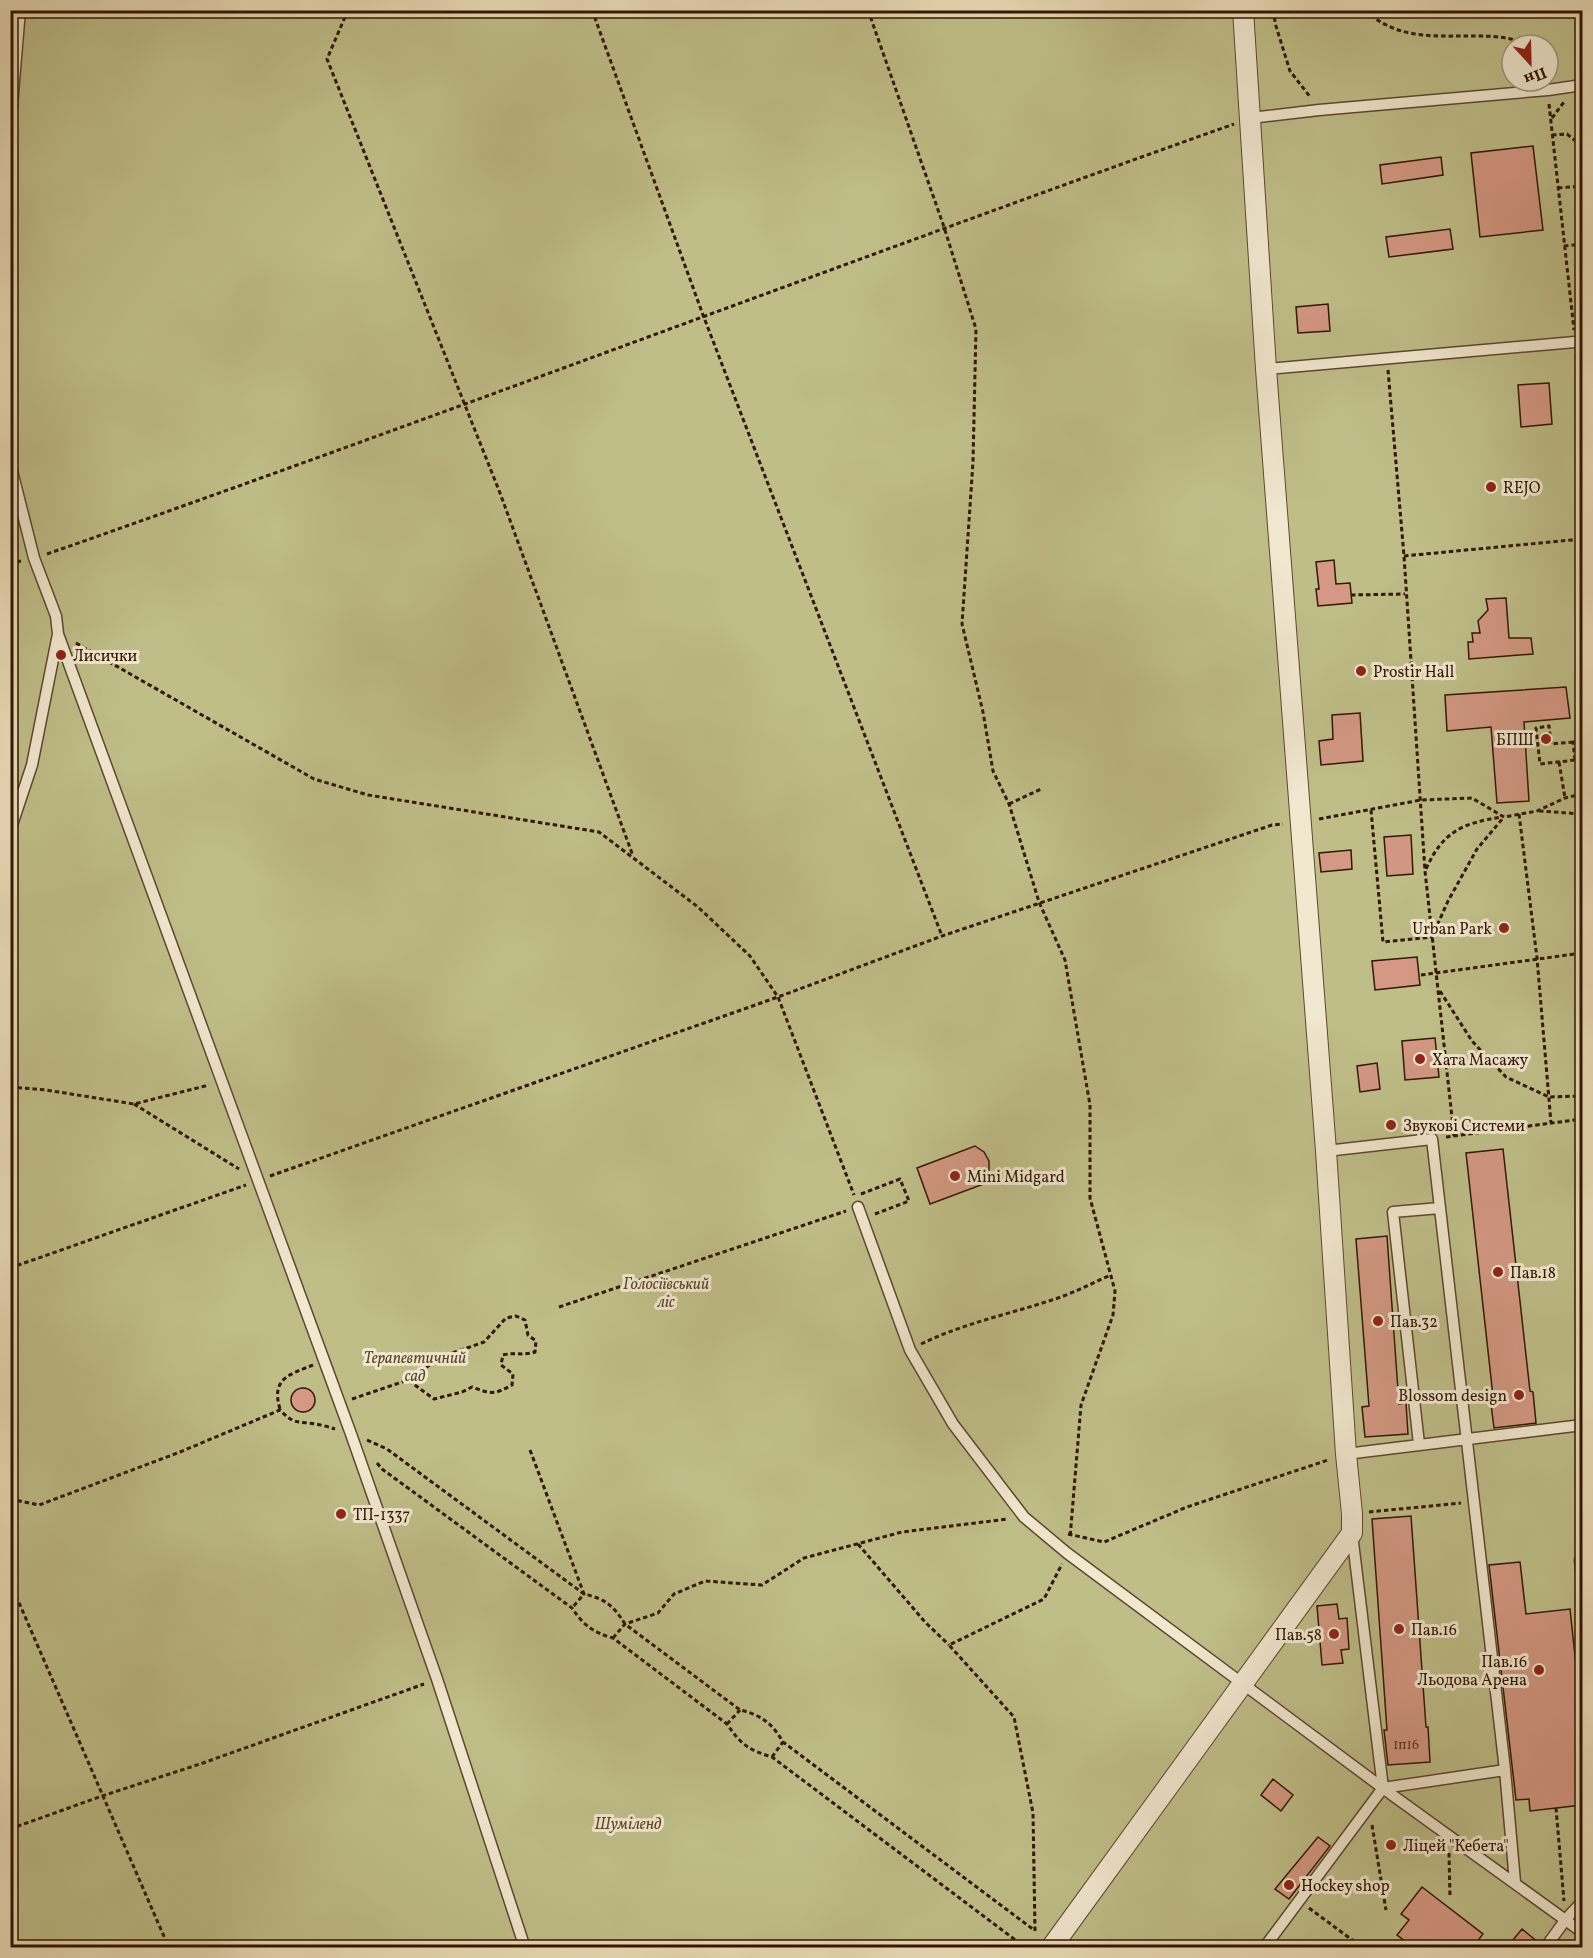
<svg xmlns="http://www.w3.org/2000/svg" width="1593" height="1958" font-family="Vollkorn,serif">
	<rect width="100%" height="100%" fill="#e9dbb7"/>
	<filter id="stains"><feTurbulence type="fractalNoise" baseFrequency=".00333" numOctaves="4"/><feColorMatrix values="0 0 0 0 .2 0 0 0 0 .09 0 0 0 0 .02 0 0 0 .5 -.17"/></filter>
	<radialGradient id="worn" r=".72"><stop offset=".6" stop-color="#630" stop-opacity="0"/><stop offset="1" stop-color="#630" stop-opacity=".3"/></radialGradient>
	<!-- green -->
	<path fill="#bfbe89" stroke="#786a45" stroke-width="1.5" fill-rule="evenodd" d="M10,11H1582V1947H11ZM1512,45H1548V81H1512Z"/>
	<!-- building -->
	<path fill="#d49884" stroke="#321601" stroke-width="1.5" d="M1533,146L1543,230L1480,237L1471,153Z
		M1441,157L1443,175L1382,184L1380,165Z
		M1450,229L1453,249L1389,257L1386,237Z
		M1328,304L1330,331L1298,333L1296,307Z
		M1549,383L1552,424L1521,427L1518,385Z
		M1334,560L1336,584L1350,583L1352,603L1318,606L1316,589H1319L1316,562Z
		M1506,598L1509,638H1531L1533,654L1469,659L1468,642H1473L1472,633H1480L1478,621L1488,610L1486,599Z
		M1566,687L1570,718L1524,722L1529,801L1497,803L1491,727L1447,731L1445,695Z
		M1360,713L1363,761L1321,765L1319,741L1333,739L1332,715Z
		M1411,835L1413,874L1387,876L1384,837Z
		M1351,850L1352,869L1321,872L1319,853Z
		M1417,957L1420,985L1375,990L1372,961Z
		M1435,1038L1439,1077L1405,1080L1402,1041Z
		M1377,1063L1380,1089L1360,1092L1357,1066Z
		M975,1146L984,1152L989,1161V1182L930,1204L917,1168Z
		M1503,1149L1530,1391L1533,1392L1536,1423L1494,1428L1490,1396H1493L1466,1153Z
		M1387,1236L1399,1404L1406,1403L1408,1434L1365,1437L1362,1407L1369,1406L1356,1239Z
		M291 1400a12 12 0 1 1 24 0a12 12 0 1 1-24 0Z
		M1411,1516L1426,1727H1428L1430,1762L1388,1765L1384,1730H1387L1372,1519Z
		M1520,1562L1526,1614L1570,1609L1582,1722V1805L1530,1811L1529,1799L1516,1800L1489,1565Z
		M1337,1604L1339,1619L1347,1618L1349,1649L1341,1650L1343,1663L1322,1665L1317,1606Z
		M1273,1779L1293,1795L1281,1811L1261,1795Z
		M1318,1837L1330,1846L1289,1899L1275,1889Z
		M1422,1887L1483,1934L1473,1947H1413L1397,1935L1409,1920L1401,1914Z
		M1522,1929L1539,1943L1538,1947H1507Z"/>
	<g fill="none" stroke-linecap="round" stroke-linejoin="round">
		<defs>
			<path id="lane" d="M1250,118L1319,110L1548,90L1582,85
				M10,129L20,10
				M1266,369L1575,342
				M10,463L34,558L56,616L58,634L32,765L10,831
				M58,634L351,1434L437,1679L525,1948
				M1326,1151L1432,1139L1505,1770L1515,1882
				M858,1207L910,1350L953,1424L1024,1517L1067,1553L1395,1797L1582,1932
				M1419,1444L1393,1212L1440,1208
				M1346,1454L1582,1425
				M1580,1560L1582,1579
				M1383,1788L1505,1770
				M1264,1948L1383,1788L1352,1534
				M1545,1948L1566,1919L1582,1902"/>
			<path id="street" d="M1051,1948L1352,1533V1514L1346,1454L1326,1151L1266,369L1243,10"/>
		</defs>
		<!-- lane casing -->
		<use href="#lane" stroke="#60472e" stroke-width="13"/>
		<!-- street casing -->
		<use href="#street" stroke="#60472e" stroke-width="22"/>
		<!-- path -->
		<path stroke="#321601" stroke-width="3" stroke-dasharray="4.5 3" stroke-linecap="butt" d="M348,10L327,59L500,493L633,856
			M592,10L703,315L942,936
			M868,10L944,227L976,329L973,462L962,624L983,712L993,771L1009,804L1039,902L1065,960L1090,1105V1198L1115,1291L1113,1315L1081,1405L1070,1538
			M1274,10L1275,23L1290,71L1311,98
			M1365,10C1413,56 1479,22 1530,45
			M1549,104L1574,330
			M1552,118L1564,102
			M1552,135L1567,134L1578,143L1582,187
			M1578,143L1582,138
			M1558,188L1582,186
			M1564,246L1582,244
			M1576,355L1582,425
			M1388,370L1404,556L1425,871L1454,1136
			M47,554C444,415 837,265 1234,124
			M1404,556L1582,539
			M10,563L21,561
			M1351,595L1405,594
			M76,643L314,779L368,795L599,832L698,907L750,956L778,997L854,1195
			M1582,740L1573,742L1575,760L1582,759
			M1573,742L1551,744L1549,726L1536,728L1540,764L1575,760
			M1559,762L1565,798
			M1009,804L1041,789
			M1371,810L1383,942L1432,937L1448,901L1477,849L1504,817
			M1539,811L1582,814
			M1519,814L1537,958L1551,1123
			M1319,819L1421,800L1472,798L1504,817L1537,811L1565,798L1582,794
			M1426,869C1443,831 1463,823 1502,817
			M1421,975L1582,953
			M1440,991L1472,1041L1506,1077L1549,1097L1582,1096
			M10,1087L46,1090L134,1104L209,1085
			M134,1104L239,1169
			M1446,1137L1582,1119
			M270,1176L778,997L942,936L1272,825L1283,824
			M861,1194L900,1179L909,1201L875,1214
			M10,1268L246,1185
			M559,1307L846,1211
			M921,1344C964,1323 1010,1314 1055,1299C1074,1293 1092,1283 1111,1275
			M352,1399L408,1380L434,1399L462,1392L472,1387C491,1394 494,1395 512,1385L513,1374L501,1365L503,1355C515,1352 523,1356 535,1352L536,1341L528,1335L525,1320L516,1316L506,1318L484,1342L441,1357L408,1380
			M280,1409C271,1379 288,1375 313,1365
			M367,1440L387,1449L584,1594C605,1599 613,1605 625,1624L740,1710C761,1715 772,1723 783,1742L1034,1930
			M530,1450L584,1594L572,1608
			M377,1463L382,1469L572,1608C583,1625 594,1633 613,1638L727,1724C741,1745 749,1750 772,1757L1026,1948
			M10,1499L39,1505L180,1452L280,1410C294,1425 298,1421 316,1424C322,1425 329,1427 335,1429
			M1369,1512L1461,1503
			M1068,1534L1104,1542L1187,1507L1328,1460
			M858,1544L925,1622L949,1645
			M10,1582L169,1948
			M613,1638L625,1624L658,1613L674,1594L705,1581L762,1585L804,1558L902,1532L1008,1519
			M727,1724L740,1710
			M772,1757L783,1742
			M1556,1808L1564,1901
			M1372,1825L1386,1910
			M10,1829L102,1796L203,1763L424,1684
			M1449,1853L1450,1897
			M1309,1908L1363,1948
			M1035,1931L1033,1813L1014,1717L949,1645L1044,1599L1062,1564"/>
		<!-- lane -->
		<use href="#lane" stroke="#f1e8d0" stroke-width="10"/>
		<!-- street -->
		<use href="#street" stroke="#f1e8d0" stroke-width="20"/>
	</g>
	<!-- markers -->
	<g fill="#8f2418" stroke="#f1e8d0" stroke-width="2">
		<circle cx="1491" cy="487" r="6"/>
		<circle cx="61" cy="655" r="6"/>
		<circle cx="1361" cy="671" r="6"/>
		<circle cx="1546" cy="739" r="6"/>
		<circle cx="1504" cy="928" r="6"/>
		<circle cx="1420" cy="1059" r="6"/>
		<circle cx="1391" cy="1125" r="6"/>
		<circle cx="955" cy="1176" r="6"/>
		<circle cx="1498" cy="1272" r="6"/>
		<circle cx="1378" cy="1321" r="6"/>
		<circle cx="1519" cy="1395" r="6"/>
		<circle cx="341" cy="1514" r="6"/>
		<circle cx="1399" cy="1629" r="6"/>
		<circle cx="1334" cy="1634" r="6"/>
		<circle cx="1539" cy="1670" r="6"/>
		<circle cx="1391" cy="1845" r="6"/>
		<circle cx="1289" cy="1885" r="6"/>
	</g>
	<g text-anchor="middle" stroke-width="6" stroke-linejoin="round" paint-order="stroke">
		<!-- number labels -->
		<g font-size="14" fill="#5a3622">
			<text x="1406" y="1749">1п16</text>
		</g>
		<!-- poi labels -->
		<g font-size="16" fill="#321601" stroke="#f1e8d0" text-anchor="start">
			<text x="1503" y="493">REJO</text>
			<text x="73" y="661">Лисички</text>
			<text x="1373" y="677">Prostir Hall</text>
			<text x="1534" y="745" text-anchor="end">БПШ</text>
			<text x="1492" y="934" text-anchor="end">Urban Park</text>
			<text x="1432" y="1065">Хата Масажу</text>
			<text x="1403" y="1131">Звукові Системи</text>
			<text x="967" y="1182">Mini Midgard</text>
			<text x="1510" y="1278">Пав.18</text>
			<text x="1390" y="1327">Пав.32</text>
			<text x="1507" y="1401" text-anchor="end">Blossom design</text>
			<text x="353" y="1520">ТП-1337</text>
			<text x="1411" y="1635">Пав.16</text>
			<text x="1322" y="1640" text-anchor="end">Пав.58</text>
			<text x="1527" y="1667" text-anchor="end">Пав.16<tspan x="1527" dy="18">Льодова Арена</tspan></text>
			<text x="1403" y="1851">Ліцей "Кебета"</text>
			<text x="1301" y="1891">Hockey shop</text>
		</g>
		<!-- park labels -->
		<g font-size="16" font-style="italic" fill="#5c482a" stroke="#f1e8d0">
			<text x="666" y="1289">Голосіївський<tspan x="666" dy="18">ліс</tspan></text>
			<text x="415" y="1363">Терапевтичний<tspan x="415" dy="18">сад</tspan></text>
			<text x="628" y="1829">Шуміленд</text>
		</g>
	</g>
	<!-- margin -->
	<rect width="1593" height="1958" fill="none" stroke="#e9dbb7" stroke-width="36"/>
	<rect x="12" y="12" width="1569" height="1934" fill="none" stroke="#321601" stroke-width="3"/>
	<rect x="18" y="18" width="1557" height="1922" fill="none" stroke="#321601" stroke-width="1.5"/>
	<!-- north arrow -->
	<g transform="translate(1530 63) rotate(158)"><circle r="28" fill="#f1e8d0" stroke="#a5947d" stroke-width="1.5"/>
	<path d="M0-4.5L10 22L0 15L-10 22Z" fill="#8f2418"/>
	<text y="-9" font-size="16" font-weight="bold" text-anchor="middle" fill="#321601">Пн</text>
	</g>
	<rect width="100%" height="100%" filter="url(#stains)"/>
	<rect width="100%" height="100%" fill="url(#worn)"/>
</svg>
